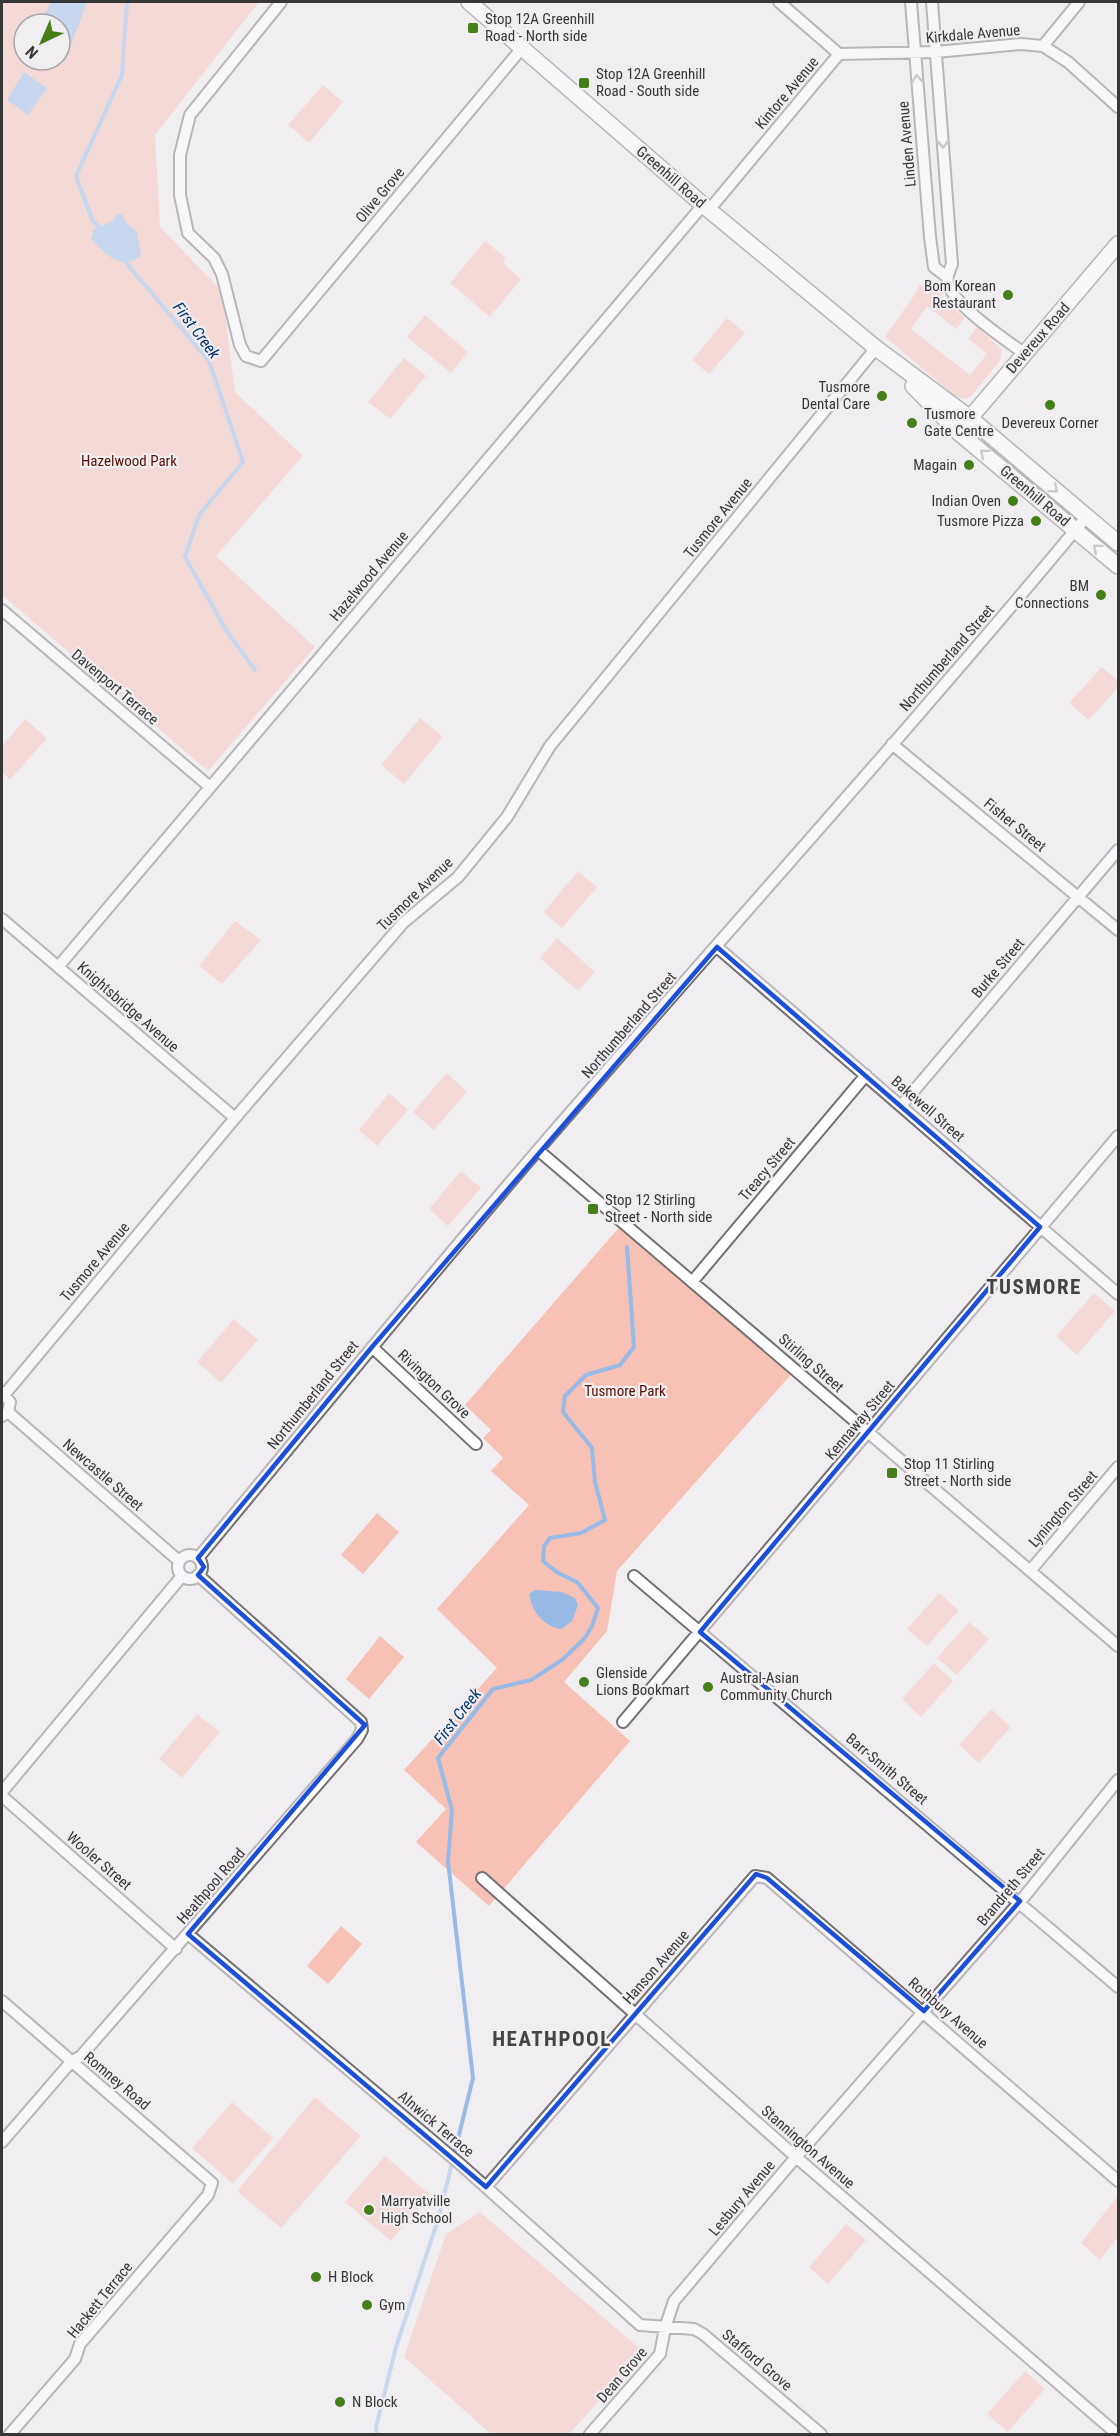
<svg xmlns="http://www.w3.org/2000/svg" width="1120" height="2436" font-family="'Roboto Condensed',sans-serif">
	<rect width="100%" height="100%" fill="#f1eef2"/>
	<!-- green -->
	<path fill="#f7c1b5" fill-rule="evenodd" d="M2,2H259L155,135L160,227L222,291L235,392L303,456L216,556L315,647L208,771L2,595ZM24,24H60V60H24Z
		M323,85L343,102L309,143L288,125Z
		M485,241L506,258L503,263L521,279L490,317L450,283Z
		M934,283L943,299L965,318L956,329L927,306L911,329L970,375L987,354L968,339L977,327L1002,350L1000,361L971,396L965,399L955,396L885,337L917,291L918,285Z
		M425,315L468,352L451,373L407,337Z
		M727,318L745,333L709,374L692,360Z
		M404,358L426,376L390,419L368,402Z
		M1102,667L1118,681V687L1089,720L1069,703Z
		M420,718L443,737L404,784L381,765Z
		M25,719L47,738L10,780L2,772V746Z
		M578,871L597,887L562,928L544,912Z
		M235,921L261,940L222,984L199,966Z
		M557,938L595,972L578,991L540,958Z
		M447,1073L467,1092L434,1130L413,1112Z
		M389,1093L408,1110L377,1146L359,1130Z
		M461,1171L481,1188L448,1226L429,1209Z
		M623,1223L795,1370L617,1571L607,1631L564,1682L630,1741L489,1906L416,1842L446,1809L404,1770L497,1668L437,1609L529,1505L491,1471L503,1458L483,1438L491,1430L465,1405Z
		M1094,1293L1115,1311L1077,1355L1056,1336Z
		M234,1319L258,1340L221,1383L197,1362Z
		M377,1513L399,1532L363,1574L341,1555Z
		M939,1593L959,1610L927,1646L907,1629Z
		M969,1622L989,1639L957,1675L937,1658Z
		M380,1636L404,1657L369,1699L346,1679Z
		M934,1663L953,1681L921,1717L902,1699Z
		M991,1709L1011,1727L979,1763L959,1745Z
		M197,1714L220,1732L182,1778L159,1759Z
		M341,1926L362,1944L328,1984L307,1966Z
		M315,2097L361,2136L281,2228L237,2191Z
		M232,2102L273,2138L233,2184L192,2148Z
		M385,2156L430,2195L391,2241L345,2202Z
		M1116,2198L1118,2200V2237L1100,2260L1081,2243Z
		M480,2212L644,2352L569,2434H491L404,2357L446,2234Z
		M846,2224L866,2240L828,2284L809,2267Z
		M1025,2371L1045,2389L1008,2432L987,2414Z"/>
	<!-- water -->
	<path fill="#97bae7" d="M51,2H87L65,61L60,59V24H40Z
		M24,72L47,88L28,115L7,100Z
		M118,214H122L126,223L137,232L141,256C121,271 106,255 91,239L94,229L112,221Z
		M535,1590L562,1592L575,1598L578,1605L572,1621L562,1629C544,1627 532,1612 529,1594Z"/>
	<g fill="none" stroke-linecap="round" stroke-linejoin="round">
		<!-- stream -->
		<path stroke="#97bae7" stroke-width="4" d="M101,230L92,219L76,176L122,75L127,2
			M122,258L209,361L243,462L199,515L185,557L226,630L255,670
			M377,2434L376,2427L396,2347L438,2220L473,2078L448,1861L452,1810L438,1758L493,1689L531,1680L562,1660L584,1639L592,1626L598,1608L577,1582L558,1573L543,1561L544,1546L550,1538L581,1533L605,1520L595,1482L592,1448L563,1412L565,1396L586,1375L620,1365L634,1347L627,1247"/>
		<defs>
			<path id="street" d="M281,2L190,115L180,155V195L188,233L214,258L222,274L240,345L246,356L261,361L522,48
				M779,2L839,54
				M911,2L930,237L934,267L947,277
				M932,2L952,264C950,270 946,276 948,283C952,304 1006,340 1025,354
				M1043,46L1079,2
				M709,210L839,54L936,52L1021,44L1043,46L1068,62L1118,107
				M2,610L210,787
				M892,744L1118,930
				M2,919L235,1118
				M717,947L1118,1294
				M58,967L703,205
				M901,1106L1118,850
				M538,1150L1118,1646
				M692,1282L866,1075
				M372,1347L476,1444
				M2,1392L10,1402L8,1412L2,1416
				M5,1394L235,1118L403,923L458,877L507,817L550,746L876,348
				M8,1412L179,1561
				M178 1567a12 12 0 1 1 24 0a12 12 0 1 1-24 0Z
				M198,1558C311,1422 422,1285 537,1151C720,939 908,732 1087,516
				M1030,1571L1118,1467
				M634,1576L1118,1987
				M623,1722L1118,1136
				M2,1792L182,1576
				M2,1796L176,1949
				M482,1878L796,2157L1117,2434
				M188,1934L460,2164L640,2325L694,2329L703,2334L821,2434
				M2,2001L212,2183L208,2195L80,2344L75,2359L10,2434
				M2,2142L71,2062L81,2056L357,1739L362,1730L361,1722L198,1575
				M486,2187L755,1876L767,1878L1118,2181
				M590,2434L660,2354L665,2328L674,2301L796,2157L1024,1897L1118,1780"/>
			<path id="secondary" d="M469,2L709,210L876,348L970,418L1118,543
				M913,386L958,432L1118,566
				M964,425L1118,244"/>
		</defs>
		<!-- street casing -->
		<use href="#street" stroke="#747174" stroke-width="14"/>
		<!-- secondary casing -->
		<use href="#secondary" stroke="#747174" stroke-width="18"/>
		<!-- street -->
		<use href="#street" stroke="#fff" stroke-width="10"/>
		<!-- secondary -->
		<use href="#secondary" stroke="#fff" stroke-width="15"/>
	</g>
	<!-- one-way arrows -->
	<defs><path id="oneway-chevron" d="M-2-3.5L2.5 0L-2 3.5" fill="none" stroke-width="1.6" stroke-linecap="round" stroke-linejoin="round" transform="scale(1.5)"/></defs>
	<g stroke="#9c9b9c">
		<use href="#oneway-chevron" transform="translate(917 79) rotate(-95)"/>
		<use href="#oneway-chevron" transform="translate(943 144) rotate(86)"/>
		<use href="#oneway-chevron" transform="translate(984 453) rotate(-140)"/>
		<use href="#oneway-chevron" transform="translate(1054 489) rotate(40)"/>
		<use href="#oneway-chevron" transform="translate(1097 548) rotate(-140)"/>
	</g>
	<!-- marked area -->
	<path d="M0 0H1120V2436H0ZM717,947L1040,1227L700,1632L1020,1901L924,2011L767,1878L756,1874L486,2187L188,1934L365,1725L198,1575L204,1567L198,1558L372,1347Z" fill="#f1eef2" fill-opacity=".55" fill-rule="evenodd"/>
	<path fill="none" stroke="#1d4ed8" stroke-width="4.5" stroke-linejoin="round" d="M717,947L1040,1227L700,1632L1020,1901L924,2011L767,1878L756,1874L486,2187L188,1934L365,1725L198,1575L204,1567L198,1558L372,1347Z"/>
	<!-- markers -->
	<g fill="#457f19" stroke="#f1eef2" stroke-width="2">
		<rect x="467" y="22" width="12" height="12" rx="3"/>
		<rect x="578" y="77" width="12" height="12" rx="3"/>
		<circle cx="1008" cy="295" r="6"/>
		<circle cx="882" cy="396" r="6"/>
		<circle cx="1050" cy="405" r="6"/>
		<circle cx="912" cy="423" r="6"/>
		<circle cx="969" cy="465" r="6"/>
		<circle cx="1013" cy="501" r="6"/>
		<circle cx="1036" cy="521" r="6"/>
		<circle cx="1101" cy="595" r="6"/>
		<rect x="587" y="1203" width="12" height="12" rx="3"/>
		<rect x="886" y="1467" width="12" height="12" rx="3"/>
		<circle cx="584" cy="1682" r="6"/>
		<circle cx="708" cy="1687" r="6"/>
		<circle cx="369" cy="2210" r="6"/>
		<circle cx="316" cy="2277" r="6"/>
		<circle cx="367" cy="2305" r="6"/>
		<circle cx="340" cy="2402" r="6"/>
	</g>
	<g text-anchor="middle" stroke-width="4.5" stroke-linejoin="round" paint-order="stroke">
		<!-- poi labels -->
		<g font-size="15" fill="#383738" stroke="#f1eef2" text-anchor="start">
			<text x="485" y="24">Stop 12A Greenhill<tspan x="485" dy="17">Road - North side</tspan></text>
			<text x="596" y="79">Stop 12A Greenhill<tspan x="596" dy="17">Road - South side</tspan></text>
			<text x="996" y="291" text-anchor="end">Bom Korean<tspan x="996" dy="17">Restaurant</tspan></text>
			<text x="870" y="392" text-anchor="end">Tusmore<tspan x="870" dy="17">Dental Care</tspan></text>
			<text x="924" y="419">Tusmore<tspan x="924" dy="17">Gate Centre</tspan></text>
			<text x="1050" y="428" text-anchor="middle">Devereux Corner</text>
			<text x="957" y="470" text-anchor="end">Magain</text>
			<text x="1001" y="506" text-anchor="end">Indian Oven</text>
			<text x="1024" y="526" text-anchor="end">Tusmore Pizza</text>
			<text x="1089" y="591" text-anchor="end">BM<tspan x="1089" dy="17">Connections</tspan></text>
			<text x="605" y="1205">Stop 12 Stirling<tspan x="605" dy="17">Street - North side</tspan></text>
			<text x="904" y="1469">Stop 11 Stirling<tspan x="904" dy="17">Street - North side</tspan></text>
			<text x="596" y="1678">Glenside<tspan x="596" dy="17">Lions Bookmart</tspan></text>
			<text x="720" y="1683">Austral-Asian<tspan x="720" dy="17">Community Church</tspan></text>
			<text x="381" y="2206">Marryatville<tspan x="381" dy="17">High School</tspan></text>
			<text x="328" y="2282">H Block</text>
			<text x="379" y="2310">Gym</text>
			<text x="352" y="2407">N Block</text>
		</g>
		<!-- street labels -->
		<g font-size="15" fill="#383738" stroke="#f1eef2">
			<text transform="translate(973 34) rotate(-5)" y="5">Kirkdale Avenue</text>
			<text transform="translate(787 93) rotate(-50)" y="5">Kintore Avenue</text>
			<text transform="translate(907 144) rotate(-95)" y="5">Linden Avenue</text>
			<text transform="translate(671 177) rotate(41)" y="5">Greenhill Road</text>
			<text transform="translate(380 195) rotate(-50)" y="5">Olive Grove</text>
			<text transform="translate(1038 338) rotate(-49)" y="5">Devereux Road</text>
			<text transform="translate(1035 496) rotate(40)" y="5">Greenhill Road</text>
			<text transform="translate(718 518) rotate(-51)" y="5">Tusmore Avenue</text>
			<text transform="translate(369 576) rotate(-50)" y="5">Hazelwood Avenue</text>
			<text transform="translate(947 658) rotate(-49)" y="5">Northumberland Street</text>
			<text transform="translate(115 687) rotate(40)" y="5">Davenport Terrace</text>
			<text transform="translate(1015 825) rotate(39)" y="5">Fisher Street</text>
			<text transform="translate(415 894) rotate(-44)" y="5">Tusmore Avenue</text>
			<text transform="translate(998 968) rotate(-50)" y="5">Burke Street</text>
			<text transform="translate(128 1007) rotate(41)" y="5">Knightsbridge Avenue</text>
			<text transform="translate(629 1025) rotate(-49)" y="5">Northumberland Street</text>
			<text transform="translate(928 1109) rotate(41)" y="5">Bakewell Street</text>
			<text transform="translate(767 1169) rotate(-50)" y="5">Treacy Street</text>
			<text transform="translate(95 1262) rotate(-50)" y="5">Tusmore Avenue</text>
			<text transform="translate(811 1363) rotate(41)" y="5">Stirling Street</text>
			<text transform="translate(434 1384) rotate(43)" y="5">Rivington Grove</text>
			<text transform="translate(313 1395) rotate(-51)" y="5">Northumberland Street</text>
			<text transform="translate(860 1420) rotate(-50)" y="5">Kennaway Street</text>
			<text transform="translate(103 1475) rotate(41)" y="5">Newcastle Street</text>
			<text transform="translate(1063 1509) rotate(-49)" y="5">Lynington Street</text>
			<text transform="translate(887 1769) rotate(40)" y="5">Barr-Smith Street</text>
			<text transform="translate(99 1861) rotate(41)" y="5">Wooler Street</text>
			<text transform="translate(211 1886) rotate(-49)" y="5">Heathpool Road</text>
			<text transform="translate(1011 1887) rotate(-50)" y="5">Brandreth Street</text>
			<text transform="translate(656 1967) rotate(-49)" y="5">Hanson Avenue</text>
			<text transform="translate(948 2013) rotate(41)" y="5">Rothbury Avenue</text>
			<text transform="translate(117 2081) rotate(40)" y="5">Romney Road</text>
			<text transform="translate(436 2124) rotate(40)" y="5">Alnwick Terrace</text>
			<text transform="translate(808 2147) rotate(41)" y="5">Stannington Avenue</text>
			<text transform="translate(742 2198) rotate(-50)" y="5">Lesbury Avenue</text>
			<text transform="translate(100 2300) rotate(-51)" y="5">Hackett Terrace</text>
			<text transform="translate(757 2360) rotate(40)" y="5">Stafford Grove</text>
			<text transform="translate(622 2375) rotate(-49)" y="5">Dean Grove</text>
		</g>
		<!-- park labels -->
		<g font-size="15" fill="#570f04" stroke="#f1eef2">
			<text x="129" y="466">Hazelwood Park</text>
			<text x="625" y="1396">Tusmore Park</text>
		</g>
		<!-- water labels -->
		<g font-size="16" font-style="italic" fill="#05376c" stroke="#f1eef2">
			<text transform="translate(197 330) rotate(53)" y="6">First Creek</text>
			<text transform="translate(457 1716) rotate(-52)" y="6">First Creek</text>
		</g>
		<!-- district labels -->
		<g font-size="21" font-weight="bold" letter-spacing="1.5" fill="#464346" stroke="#f1eef2">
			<text x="1034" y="1294">TUSMORE</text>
			<text x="552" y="2046">HEATHPOOL</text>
		</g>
	</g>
	<!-- border -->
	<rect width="1120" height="2436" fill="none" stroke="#383738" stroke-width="6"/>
	<!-- north arrow -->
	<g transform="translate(42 42) rotate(224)"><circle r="28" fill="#f1eef2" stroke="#a7a5a8" stroke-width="1.5"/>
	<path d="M0-4.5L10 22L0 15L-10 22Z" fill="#457f19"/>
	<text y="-9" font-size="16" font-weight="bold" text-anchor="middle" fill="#383738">N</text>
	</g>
</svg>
